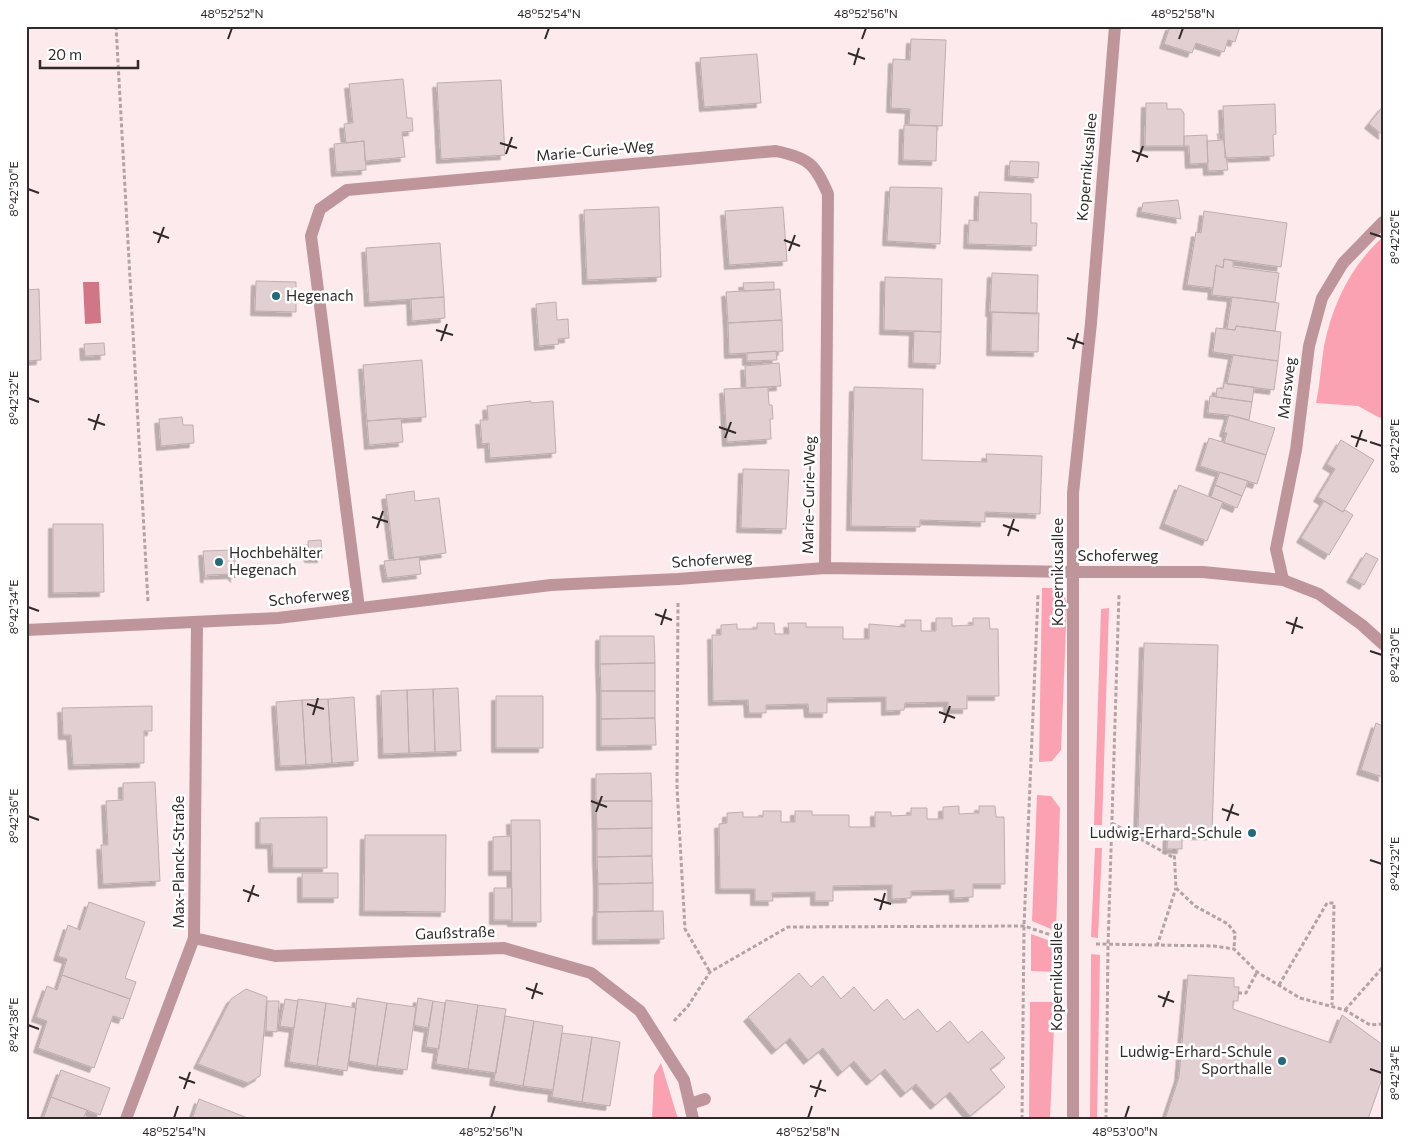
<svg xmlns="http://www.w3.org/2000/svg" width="1409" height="1145" font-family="Commissioner,sans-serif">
	<defs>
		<filter id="shadow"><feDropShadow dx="-4.5" dy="4.5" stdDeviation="0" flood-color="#0004"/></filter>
	</defs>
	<rect width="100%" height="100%" fill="#fdeaec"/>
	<!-- green -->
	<path fill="#faa2b1" d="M1383,237V415L1380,418L1358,406L1316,403C1320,384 1321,365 1324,346C1333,303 1350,267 1383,237Z
		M1042,588H1062L1067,603L1061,750L1052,761L1039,762Z
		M1109,608L1102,825H1094L1101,609Z
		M1037,795L1051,796L1060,808L1056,931L1032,921Z
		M1095,848H1102L1098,938L1091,937Z
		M1031,934L1056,943L1055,972L1031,971Z
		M1091,954L1100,955L1097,1119H1090V1116Z
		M1030,1002H1055L1050,1119H1029Z
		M661,1063L678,1119H652L654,1075Z"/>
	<!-- water -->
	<path fill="#d07787" d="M83,282H99L101,323L85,324Z"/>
	<!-- building -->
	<path fill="#e2cfd2" stroke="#bfadaf" filter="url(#shadow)" d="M1170,26H1240L1235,42L1228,40L1224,52L1196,43L1192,53L1164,44Z
		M911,39L946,40L942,126L909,125L910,109L891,108L893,59L910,60Z
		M757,54L761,103L704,107L700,58Z
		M403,79L407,118H412L413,131L402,132L405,157L365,161L364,141L346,143L344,124L353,123L349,84Z
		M501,80L505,155L441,159L437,83Z
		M1146,103H1167V109H1181L1184,113V146H1145Z
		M1275,104L1276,134L1273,135L1274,156L1225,158L1223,106Z
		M1383,106V135L1369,124Z
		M904,125L937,126L936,161L903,160Z
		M1222,129L1228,170L1208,171L1207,141L1223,140Z
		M1207,135L1208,163L1190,164L1189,146H1184V136Z
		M364,141L366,170L336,172L334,144Z
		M1010,161L1039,162L1038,178L1009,176Z
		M890,187L942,188L940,244L887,241Z
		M979,192L1031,194V223H1037L1036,246L968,244L969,220L978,221Z
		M1178,200L1181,219L1141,212L1143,203Z
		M659,207L661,277L587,280L584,210Z
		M783,207L787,261L729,265L725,211Z
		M1204,211L1287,223L1281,267L1224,259L1223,268L1216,265L1213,288L1187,285L1196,232L1201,233Z
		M440,243L444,297L369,302L366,248Z
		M1224,259L1233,261V267L1279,273L1275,302L1212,295L1216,265L1223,268Z
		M992,273L1038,275L1037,314L990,312Z
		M885,277L942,279L941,332L884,330Z
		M256,281L296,282V312L255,311Z
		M774,282V290L744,291L743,283Z
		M39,289L41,360L26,361V290Z
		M780,289L782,320L728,323L726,292Z
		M444,297L445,318L412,321L411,299Z
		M1232,297L1279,303L1275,331L1236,326L1235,330L1227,329Z
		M556,302L557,320L568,319L569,338L558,339L559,344L539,346L536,304Z
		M992,312L1039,313L1038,352L991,351Z
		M782,320L783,351L729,354L728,323Z
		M1236,326L1281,332L1278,361L1213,352L1216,328L1235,330Z
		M914,331L941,332L940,364L913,363Z
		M104,343L105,355L85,356L84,344Z
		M776,351L777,360L747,361V353Z
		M1233,355L1278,361L1274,390L1227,384Z
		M422,360L426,417L367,421L363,365Z
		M779,363L781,386L746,388L745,366Z
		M1224,383L1254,387L1252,402L1216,397L1217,388L1223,389Z
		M768,387L769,405H772L773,419H770L771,439L727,442L724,389Z
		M854,387L923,389L922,460L987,462L986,454L1042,456L1040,514L985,512V522L920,520V527L851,526Z
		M1210,396L1252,402L1249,420L1229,415L1208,413Z
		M531,401V403L553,401L556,453L490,458L489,443L482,444L480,420H488L487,406Z
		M1229,415L1275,428L1266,455L1224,443L1227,433L1224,432Z
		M182,417L183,425H193L194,443L161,446L159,419Z
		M401,418L403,442L369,445L367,421Z
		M1209,438L1266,455L1257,484L1200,466Z
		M1341,440L1374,460L1343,512L1318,497L1335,469L1327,464Z
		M743,469L789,470L786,529L741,528Z
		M1220,472L1248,481L1242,496L1215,485Z
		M1179,485L1223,502L1207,541L1164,524Z
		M1215,485L1242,496L1237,508L1211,497Z
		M414,491L415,501L439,498L446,553L394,560L386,495Z
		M1324,501L1343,512L1345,510L1353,515L1329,555L1301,538Z
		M53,524H103L104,592L53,593Z
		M321,540L322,558H309L308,541Z
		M235,550V578L232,574L207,575L208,578H205L203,551Z
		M1366,553L1378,559L1364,585L1351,578Z
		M419,557L421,574L387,578L384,561Z
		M936,618H952V626L973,625V618H989L990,629H998L999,696H967V709H948V702L905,703L904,710L886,711V697L827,698V713H809L808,704L766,705V713H749L748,700L713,701L712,635H721V625L737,624V629H757V623H774L775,634H789L788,623H806V627H843V639H869V624L905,627V620H921V631H936Z
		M600,636H654L655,663L600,664Z
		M1144,643L1218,645L1212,835H1182V849H1167L1168,834L1138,833Z
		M655,663V691H601L600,664Z
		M458,688L461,751L435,752L433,689Z
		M433,689L435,752L409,753L407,690Z
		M407,690L409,753L383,754L381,691Z
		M601,691H655V718L601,719Z
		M496,696H543V748H496Z
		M354,697L358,761L332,763L328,699Z
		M328,699L332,763L306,765L302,700Z
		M302,700L306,765L280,766L276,702Z
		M152,706V731H144V763L73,765L71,735H63L62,708Z
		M655,718L656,745L601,746V719Z
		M1376,723L1383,726V777L1361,770Z
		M651,773L652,801H596V774Z
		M155,782L160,881L103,884L101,845H108L106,801L123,800V783Z
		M596,801H652V828L597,829Z
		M959,806V814L979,813V806H995L996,817H1004L1005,884H973V897L954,898V890L911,891V898L892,899V885L833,886V901H815V892L772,893L773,901H755V889H720L719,824L727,823V813L743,812V817H763V811H781V822H795V811H812V815H849V827H875V812H891V816L911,815V808H927V819H943V807Z
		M327,817V868H273L272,844H260V818Z
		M511,820H540L541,922H512Z
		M652,828V856L597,857V829Z
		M365,835H446L445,912L364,911Z
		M511,836V871H493V837Z
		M652,856L653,883L598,884L597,857Z
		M302,873H338V898H302Z
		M653,883V911L598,912V884Z
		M494,888H512V920H494Z
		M89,902L145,922L125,978L136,982L130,999L62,975L67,959L58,956L68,925L80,930Z
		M663,911L664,939L597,940V912Z
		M799,973L811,987L823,976L841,999L854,987L874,1011L887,999L904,1020L918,1009L937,1032L950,1021L968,1043L982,1031L1005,1058L990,1069L1005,1087L970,1116L950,1092L935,1105L916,1084L905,1093L885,1069L871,1081L854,1061L842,1072L823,1048L808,1060L790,1038L776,1050L748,1017Z
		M62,975L130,999L123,1019L113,1016L94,1068L38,1048L47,1021L36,1017L47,986L57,990Z
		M1188,975L1234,978V987H1239L1238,1001H1233V1009L1331,1043L1342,1015L1383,1045V1076L1368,1119H1165L1179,1077Z
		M246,989L267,997L260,1076L248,1083L198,1064L231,999Z
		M357,998L387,1003L377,1066L349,1061Z
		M418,998L433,1001L428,1028L414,1025Z
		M285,999L298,1001L294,1028L280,1026Z
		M298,999L326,1003L317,1066L289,1062Z
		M446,1000L478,1005L468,1069L436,1064Z
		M267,1001H279L277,1032L266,1031Z
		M433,1001L445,1003L439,1049L426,1047Z
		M326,1003L356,1008L347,1071L317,1066Z
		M387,1003L416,1007L407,1070L377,1066Z
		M478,1005L506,1009L496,1073L468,1069Z
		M505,1016L534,1021L523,1086L494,1081Z
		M534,1021L563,1026L553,1090L523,1086Z
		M562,1033L592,1037L582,1102L552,1097Z
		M592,1037L620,1042L610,1106L582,1102Z
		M61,1070L110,1088L100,1115L51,1097Z
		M51,1097L87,1110L83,1119H43Z
		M199,1099L250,1119H192Z"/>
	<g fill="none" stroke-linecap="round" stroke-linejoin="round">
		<!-- path -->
		<path stroke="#b2a3a5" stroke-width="3" stroke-dasharray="4 2.5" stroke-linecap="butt" d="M116,26L148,602
			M678,603L677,787L685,929L710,972
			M1112,823L1174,858
			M1174,849L1176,888L1195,906L1228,924L1235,933L1234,949
			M1096,944L1214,946L1234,949L1257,972L1300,998L1345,1010L1370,1025L1383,1024
			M1157,946L1176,888
			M1279,985L1327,903H1334L1332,1005
			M1238,993H1246L1257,972
			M1345,1010L1383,967
			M674,1021L688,1006L710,972L788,927L1024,926L1051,935
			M1022,1119L1024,926L1038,595
			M1106,1119L1108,946L1119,595"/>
		<!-- service -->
		<path stroke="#be959b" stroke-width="12" d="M690,1104L705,1099"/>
		<!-- minor -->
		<path stroke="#be959b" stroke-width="12" d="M1283,580L1276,549L1296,450L1309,346L1322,298L1343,263L1383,222
			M359,608L311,236L320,209L347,190L776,151C809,158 815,164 828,194L825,568
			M26,630L278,618L551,585L678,579L825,568L1075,572H1203L1283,580L1319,594L1362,625L1383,644
			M194,938L275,956L504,948L591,973L640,1011L684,1080L693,1119
			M126,1119L194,938L197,623
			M1073,1119V493L1091,323L1115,26"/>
	</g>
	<!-- ticks -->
	<path fill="none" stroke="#312a2b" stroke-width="2" d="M228,39L232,28M545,39L549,28M862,39L866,28M1179,39L1183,28M848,53L865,59M854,65L859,48M500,143L517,148M1132,151L1148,157M506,154L512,137M1137,162L1143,146M28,189L39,193M153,232L169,238M1370,233L1382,237M784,240L800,246M158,243L164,227M789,251L795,235M436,330L453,335M1067,338L1084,344M441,341L447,324M1073,349L1078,333M28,398L39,402M88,419L105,425M719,427L736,433M94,430L99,414M1351,436L1367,441M725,438L731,422M1370,442L1382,446M1356,447L1362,430M372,517L388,522M1003,525L1019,531M377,528L383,511M1008,536L1014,519M28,607L39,611M655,614L672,620M1286,622L1303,628M661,625L666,609M1292,634L1297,617M1370,651L1382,655M307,704L324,709M939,712L955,718M313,715L318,698M944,723L950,706M591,801L607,807M1222,809L1239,815M596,812L602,796M28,816L39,820M1227,821L1233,804M1370,860L1382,864M243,890L259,896M874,899L891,904M248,902L254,885M880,910L885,893M526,988L543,994M1158,996L1174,1002M532,999L537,983M1163,1007L1169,991M28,1025L39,1029M1370,1069L1382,1073M179,1077L195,1083M810,1086L826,1091M184,1089L190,1072M815,1097L821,1080M174,1118L178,1106M491,1118L495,1106M808,1118L812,1106M1125,1118L1129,1106"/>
	<!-- markers -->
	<g fill="#26697b" stroke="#fff" stroke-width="2">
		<circle cx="276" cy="296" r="5"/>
		<circle cx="219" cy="562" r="5"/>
		<circle cx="1252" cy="833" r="5"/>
		<circle cx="1282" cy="1061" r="5"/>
	</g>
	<g text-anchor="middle" stroke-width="5" stroke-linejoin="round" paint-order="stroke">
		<!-- street labels -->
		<g font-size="15" fill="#312a2b" stroke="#fff">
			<text transform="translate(595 151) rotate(-5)" y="5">Marie-Curie-Weg</text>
			<text transform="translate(1087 167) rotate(-85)" y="5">Kopernikusallee</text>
			<text transform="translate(1287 388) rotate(-83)" y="5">Marsweg</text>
			<text transform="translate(809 495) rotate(-89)" y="5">Marie-Curie-Weg</text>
			<text x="1118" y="561">Schoferweg</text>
			<text transform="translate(712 560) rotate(-4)" y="5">Schoferweg</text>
			<text transform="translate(1058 572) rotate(-90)" y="5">Kopernikusallee</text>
			<text transform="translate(309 597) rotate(-6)" y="5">Schoferweg</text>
			<text transform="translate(179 862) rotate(-90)" y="5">Max-Planck-Straße</text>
			<text transform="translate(455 933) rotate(-2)" y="5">Gaußstraße</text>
			<text transform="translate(1057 977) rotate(-90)" y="5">Kopernikusallee</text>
		</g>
		<!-- poi labels -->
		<g font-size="15" fill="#312a2b" stroke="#fff" text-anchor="start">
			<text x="286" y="301">Hegenach</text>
			<text x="229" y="558">Hochbehälter<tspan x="229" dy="17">Hegenach</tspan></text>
			<text x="1242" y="838" text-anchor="end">Ludwig-Erhard-Schule</text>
			<text x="1272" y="1057" text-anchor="end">Ludwig-Erhard-Schule<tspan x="1272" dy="17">Sporthalle</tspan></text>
		</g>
	</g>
	<!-- border -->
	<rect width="1409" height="1145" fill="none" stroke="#ffffff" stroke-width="55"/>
	<!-- scale -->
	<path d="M40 60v8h98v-8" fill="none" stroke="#312a2b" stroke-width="2.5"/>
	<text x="48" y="60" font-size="15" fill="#312a2b" stroke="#ffffff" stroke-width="4" paint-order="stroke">20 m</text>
	<rect x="28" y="28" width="1354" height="1090" fill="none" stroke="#312a2b" stroke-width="2"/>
	<g font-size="12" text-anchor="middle" fill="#312a2b">
		<text x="232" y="18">48°52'52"N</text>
		<text x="549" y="18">48°52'54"N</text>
		<text x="866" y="18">48°52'56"N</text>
		<text x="1183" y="18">48°52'58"N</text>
		<text transform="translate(14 189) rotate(-90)" y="4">8°42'30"E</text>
		<text transform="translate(1395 237) rotate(-90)" y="4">8°42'26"E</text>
		<text transform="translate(14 398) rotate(-90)" y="4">8°42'32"E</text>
		<text transform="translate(1395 446) rotate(-90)" y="4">8°42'28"E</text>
		<text transform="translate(14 607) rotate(-90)" y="4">8°42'34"E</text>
		<text transform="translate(1395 655) rotate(-90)" y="4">8°42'30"E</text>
		<text transform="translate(14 816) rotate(-90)" y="4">8°42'36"E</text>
		<text transform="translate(1395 864) rotate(-90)" y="4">8°42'32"E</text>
		<text transform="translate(14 1025) rotate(-90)" y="4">8°42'38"E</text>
		<text transform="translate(1395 1073) rotate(-90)" y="4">8°42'34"E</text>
		<text x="174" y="1136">48°52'54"N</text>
		<text x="491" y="1136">48°52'56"N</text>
		<text x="808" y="1136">48°52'58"N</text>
		<text x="1125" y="1136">48°53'00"N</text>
	</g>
</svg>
